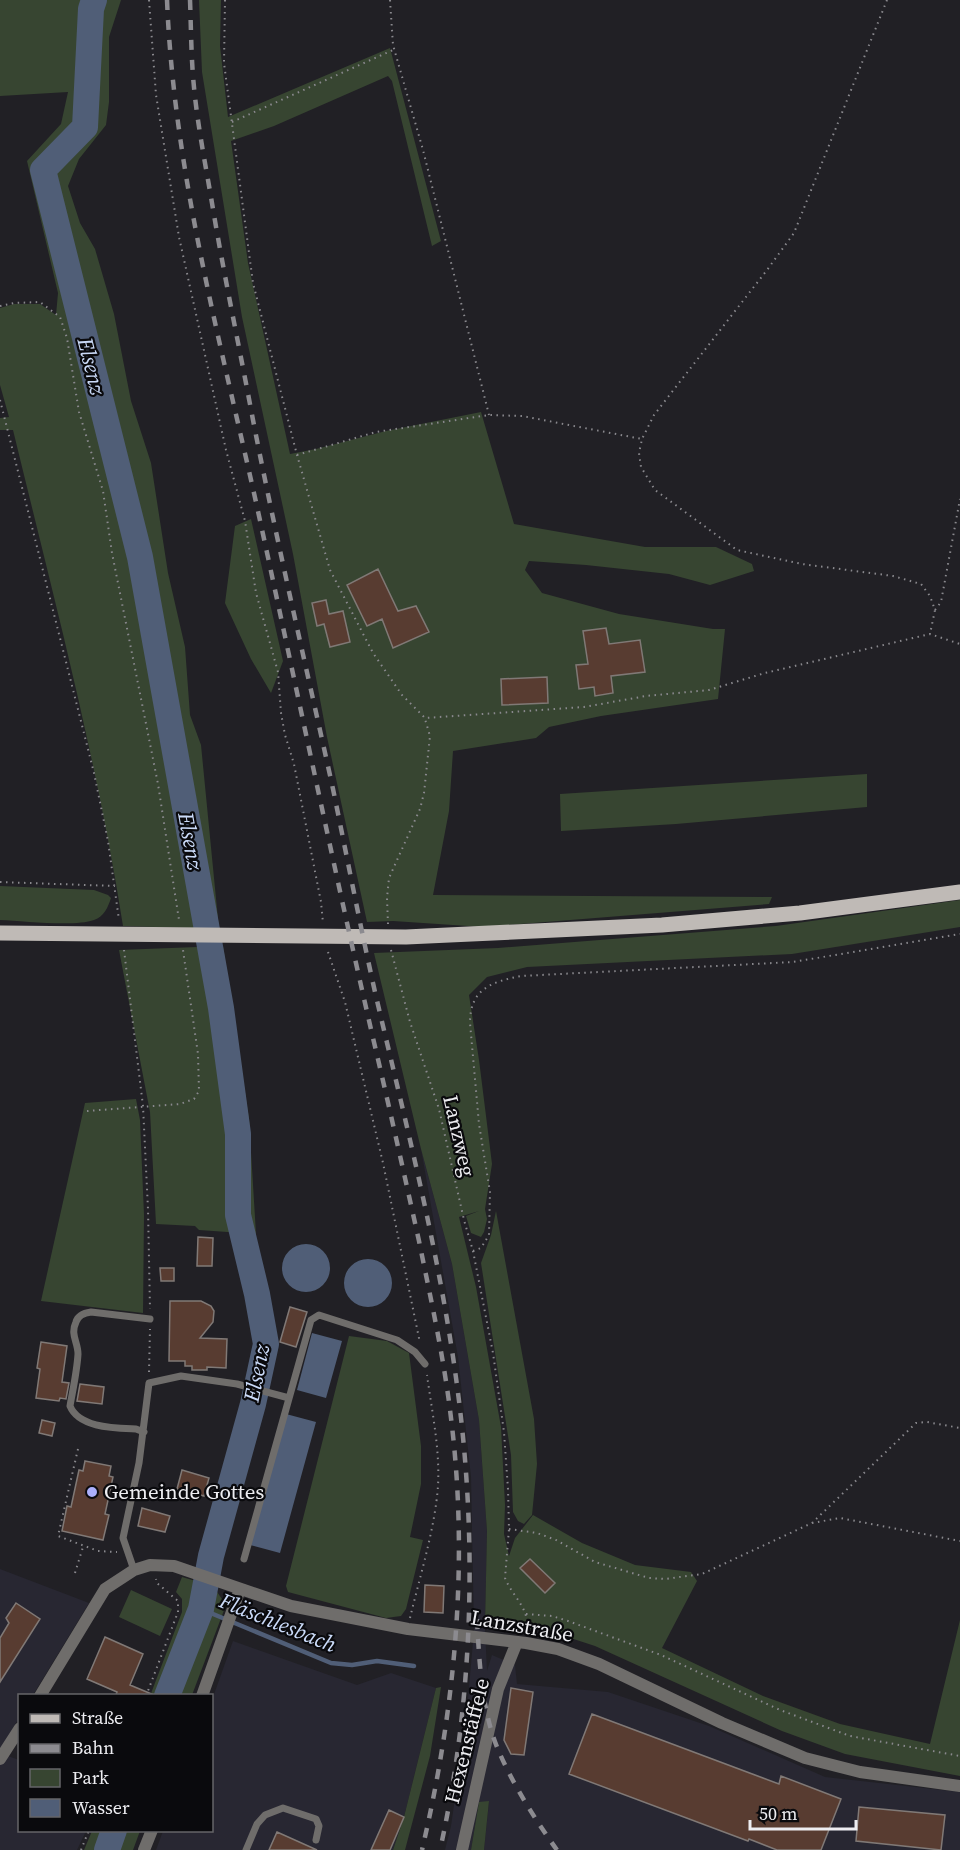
<svg xmlns="http://www.w3.org/2000/svg" width="960" height="1850" font-family="'Source Serif 4',serif">
	<rect width="100%" height="100%" fill="#212025"/>
	<!-- built -->
	<path fill="#282732" d="M421,1149L452,1264L479,1420L487,1531L485,1629L487,1671L492,1655L515,1665L517,1684L608,1692L709,1726L825,1777L960,1792V1850H484L489,1802H479L471,1850H445L451,1826L466,1722L474,1630L471,1477L458,1357Z
		M0,1569L89,1603L33,1695L20,1696L19,1718L0,1750Z
		M233,1641L357,1685L391,1673L436,1688L404,1817L393,1850H156L163,1831L212,1830V1700Z
		M0,1753L19,1760L20,1830L86,1831L77,1850H0Z"/>
	<!-- green -->
	<path fill="#374531" d="M0,0H121L109,37V102L106,125L79,159L68,186L80,223L95,249L114,314L131,401L151,463L168,573L185,647L190,715L201,745L219,929L123,926C97,759 53,595 13,430H0V418L9,417L0,385V308L14,304H40L56,315L58,293L27,161L61,124L68,92L0,96Z
		M199,0H221L220,46L228,117L390,48L441,241L432,246L392,81L388,76L274,126L231,141L248,263L290,454L316,449L386,431L481,412L514,524L645,547H716L752,564L754,571L710,585L669,574L586,565L529,561L525,570L542,593L619,614L713,629H725L718,699L601,716L549,727L536,738L453,751L449,811L433,895L772,897L769,904L483,927L393,921L367,922L327,737L293,554L242,317L202,72Z
		M251,519L283,661L271,693L251,659L225,603L235,526Z
		M867,774V807L676,824L561,831L560,794Z
		M0,886L94,890L108,895L111,898C108,907 104,917 94,920C75,927 23,921 0,920Z
		M960,900V927L792,954L527,967L487,977L469,995L479,1060L492,1164L485,1209L487,1219L484,1232L481,1237L471,1233L466,1216L479,1211L459,1217L476,1287L501,1427L505,1505L504,1534L509,1556L515,1538L533,1515L582,1543L635,1565L691,1572L697,1581L662,1648L763,1696L840,1724L930,1744L960,1620V1776L845,1754L782,1731L595,1646L549,1631L485,1624L487,1531L479,1420L452,1264L421,1149L374,953L498,948L776,926Z
		M223,946L249,1119L256,1234L199,1230L195,1226L156,1224L150,1112L119,950Z
		M136,1099L140,1120L144,1215L143,1313L41,1301L85,1103Z
		M496,1211L534,1419L537,1464L532,1515L524,1524L518,1521L513,1512L511,1455L481,1263L491,1235Z
		M349,1336L387,1341L409,1353L421,1446V1484L410,1537L423,1540L406,1609L401,1616L386,1618L288,1592L286,1586Z
		M182,1577L213,1586L226,1605L192,1695L150,1696L182,1612V1599L176,1592Z
		M131,1590L172,1609L160,1636L119,1617Z
		M441,1687L430,1756L405,1850H393L404,1817L436,1688Z
		M489,1801L484,1850H471L479,1802Z
		M92,1831V1830L140,1831L133,1850H84Z"/>
	<!-- water -->
	<path fill="#505e77" d="M282 1268a24 24 0 1 1 48 0a24 24 0 1 1-48 0Z
		M344 1283a24 24 0 1 1 48 0a24 24 0 1 1-48 0Z
		M312,1333L342,1341L326,1398L297,1390Z
		M286,1414L316,1422L280,1553L250,1545Z"/>
	<g fill="none" stroke-linecap="round" stroke-linejoin="round">
		<!-- stream -->
		<path stroke="#505e77" stroke-width="4.5" d="M201,1609L331,1663L352,1665L377,1661L414,1666"/>
		<!-- river -->
		<path stroke="#505e77" stroke-width="26" d="M94,0L91,9L85,127L43,170L140,557L221,1008L238,1134V1215L257,1294L266,1344L253,1404L211,1556L201,1609L167,1696
			M107,1850L114,1830"/>
	</g>
	<!-- building -->
	<path fill="#583c31" stroke="#807976" stroke-width="1.5" d="M378,569L398,611L416,606L429,632L393,648L382,619L367,626L347,585Z
		M326,600L329,614L343,611L350,642L330,647L324,624L317,626L312,603Z
		M606,628L609,644L640,640L645,672L611,676L613,693L595,696L594,687L579,689L576,665L588,664L583,631Z
		M547,677L548,703L502,705L501,679Z
		M198,1237L213,1238L212,1266H197Z
		M160,1268H174V1281H161Z
		M170,1301H201L211,1306L214,1311L213,1322L200,1338L227,1339L226,1368L207,1367V1370H192V1366H185V1361H169Z
		M290,1307L307,1312L296,1347L280,1342Z
		M41,1342L67,1346L62,1382L69,1383L66,1399L60,1398L59,1401L36,1398L40,1369L37,1368Z
		M80,1384L104,1387L102,1404L77,1401Z
		M42,1420L55,1423L52,1436L39,1433Z
		M85,1461L111,1466L109,1476L113,1477L105,1514L109,1515L103,1540L62,1531L67,1506L71,1507L79,1470L83,1471Z
		M182,1470L209,1478L204,1496L177,1489Z
		M142,1508L170,1516L165,1532L138,1526Z
		M530,1559L555,1583L545,1593L520,1568Z
		M425,1585L444,1586L443,1613L424,1612Z
		M16,1603L40,1619L0,1682V1638L9,1623L6,1618Z
		M105,1637L143,1654L130,1685L154,1695H116L117,1692L87,1679Z
		M511,1688L533,1692L524,1755L511,1754L504,1740Z
		M592,1714L779,1784L781,1776L841,1799L821,1850H777L749,1839L748,1841L569,1774Z
		M859,1807L945,1815L941,1850L856,1841Z
		M389,1810L404,1817L390,1850H371Z
		M277,1832L317,1850H269Z"/>
	<g fill="none" stroke-linecap="round" stroke-linejoin="round">
		<!-- path -->
		<path stroke="#8a898e" stroke-width="2" stroke-dasharray="1.5 4.5" stroke-linecap="butt" d="M149,0L156,95L179,237L226,450L245,521L256,593L278,672L281,713L285,735L294,764L321,902L323,923
			M225,0L224,63L253,283L297,455L330,570L373,653L402,695L425,718L584,707L646,696L709,690L765,673L930,634L960,644
			M390,0L393,45L423,150L489,415
			M887,0L794,233L767,270L654,415L642,439L639,453L641,467L655,490L737,550L802,564L893,576L921,584L930,596L935,610L930,634
			M232,122L393,50
			M0,306L14,303L40,302L60,317L67,338L79,412L103,491L112,553L158,784L179,920
			M0,400L94,773L108,841L119,920
			M297,455L376,432L489,415L522,416L642,439
			M935,610L941,602L960,499
			M0,882L115,886
			M388,924L387,898L389,878L420,809L424,793L430,736L425,719
			M124,950L143,1106L148,1209L150,1309
			M391,950L410,1022L439,1109L464,1220L473,1251L493,1353L504,1432L508,1489L509,1529L505,1578C513,1598 530,1607 527,1632
			M328,952L345,1002L383,1163L420,1343
			M87,1111L180,1104L194,1099L199,1091L198,1054L183,950
			M473,1251L481,1248L489,1235L490,1192L479,1124L470,1023C470,989 491,982 521,976L793,962L960,934
			M149,1372L150,1329
			M78,1449L58,1536L98,1551L117,1552
			M812,1523L840,1518L960,1541
			M509,1529L537,1533L556,1540L595,1562L649,1578L665,1579L702,1574L812,1523L916,1423L927,1422L960,1428
			M75,1573L83,1547
			M526,1614L552,1616L568,1621L661,1655L780,1710L850,1736L960,1756
			M410,1618C420,1576 435,1528 438,1486C440,1449 432,1412 427,1375
			M146,1696L178,1612V1601L157,1583L156,1579
			M81,1850L89,1830"/>
		<!-- lane -->
		<path stroke="#6f6d6b" stroke-width="7" d="M144,1432L136,1429C115,1428 79,1428 70,1406C73,1389 77,1371 78,1354C78,1342 70,1335 76,1322C78,1315 84,1313 91,1312L150,1319
			M244,1559L311,1320L319,1315L397,1340L415,1352L425,1364
			M134,1570L123,1538L139,1463L149,1383L181,1376L237,1384L289,1398
			M246,1850L257,1824L265,1815L283,1808L316,1819L319,1826L316,1840"/>
		<!-- street -->
		<path stroke="#6f6d6b" stroke-width="12" d="M40,1696L105,1589L134,1570L150,1565L174,1566L291,1606L408,1629L526,1643L558,1649L599,1664L722,1723L805,1758L860,1772L960,1786
			M202,1696L240,1589
			M0,1759L20,1728
			M144,1850L152,1830
			M462,1850L498,1689L517,1642"/>
		<!-- primary -->
		<path stroke="#bfbab6" stroke-width="15" d="M0,933L406,937L662,925L800,913L960,892"/>
		<!-- rail -->
		<path stroke="#8c8b90" stroke-width="4.5" stroke-dasharray="10 10" stroke-linecap="butt" d="M167,0C174,171 219,336 256,502C295,681 332,860 373,1038C389,1106 404,1173 419,1241C431,1300 444,1358 451,1418C469,1563 455,1709 422,1850
			M190,0C191,25 191,50 193,76C196,116 204,157 211,197C223,271 239,345 253,420C277,543 306,666 333,789C347,857 360,925 375,992C408,1133 445,1274 461,1418C477,1561 471,1710 440,1850
			M477,1619C479,1658 481,1696 492,1733C503,1769 535,1820 557,1850"/>
	</g>
	<!-- markers -->
	<circle fill="#abaffb" stroke="#0a0a0d" stroke-width="2" cx="92" cy="1492" r="6"/>
	<g text-anchor="middle" stroke-width="4.5" stroke-linejoin="round" paint-order="stroke">
		<!-- street labels -->
		<g font-size="21" fill="#ededf1" stroke="#0a0a0d">
			<text transform="translate(459 1136) rotate(77)" y="7">Lanzweg</text>
			<text transform="translate(522 1626) rotate(10)" y="7">Lanzstraße</text>
			<text transform="translate(467 1741) rotate(-76)" y="7">Hexenstäffele</text>
		</g>
		<!-- poi labels -->
		<g font-size="21" fill="#ededf1" stroke="#0a0a0d" text-anchor="start">
			<text x="104" y="1499">Gemeinde Gottes</text>
		</g>
		<!-- water labels -->
		<g font-size="22" font-style="italic" fill="#cbdbf9" stroke="#0a0a0d">
			<text transform="translate(92 366) rotate(76)" y="8">Elsenz</text>
			<text transform="translate(191 841) rotate(80)" y="8">Elsenz</text>
			<text transform="translate(256 1373) rotate(-79)" y="8">Elsenz</text>
			<text transform="translate(278 1622) rotate(22)" y="8">Fläschlesbach</text>
		</g>
	</g>
	<!-- legend -->
	<rect x="18" y="1694" width="195" height="138" fill="#0a0a0d" stroke="#656568" stroke-width="1.5"/>
	<rect x="30" y="1714" width="30" height="9" fill="#bfbab6" stroke="#656568" stroke-width="1.5"/>
	<text x="72" y="1724" font-size="18" fill="#ededf1">Straße</text>
	<rect x="30" y="1744" width="30" height="9" fill="#8c8b90" stroke="#656568" stroke-width="1.5"/>
	<text x="72" y="1754" font-size="18" fill="#ededf1">Bahn</text>
	<rect x="30" y="1769" width="30" height="18" fill="#374531" stroke="#656568" stroke-width="1.5"/>
	<text x="72" y="1784" font-size="18" fill="#ededf1">Park</text>
	<rect x="30" y="1799" width="30" height="18" fill="#505e77" stroke="#656568" stroke-width="1.5"/>
	<text x="72" y="1814" font-size="18" fill="#ededf1">Wasser</text>
	<!-- scale -->
	<path d="M750 1820v9h106v-9" fill="none" stroke="#ededf1" stroke-width="3"/>
	<text x="759" y="1820" font-size="18" fill="#ededf1" stroke="#0a0a0d" stroke-width="4.5" paint-order="stroke">50 m</text>
</svg>
